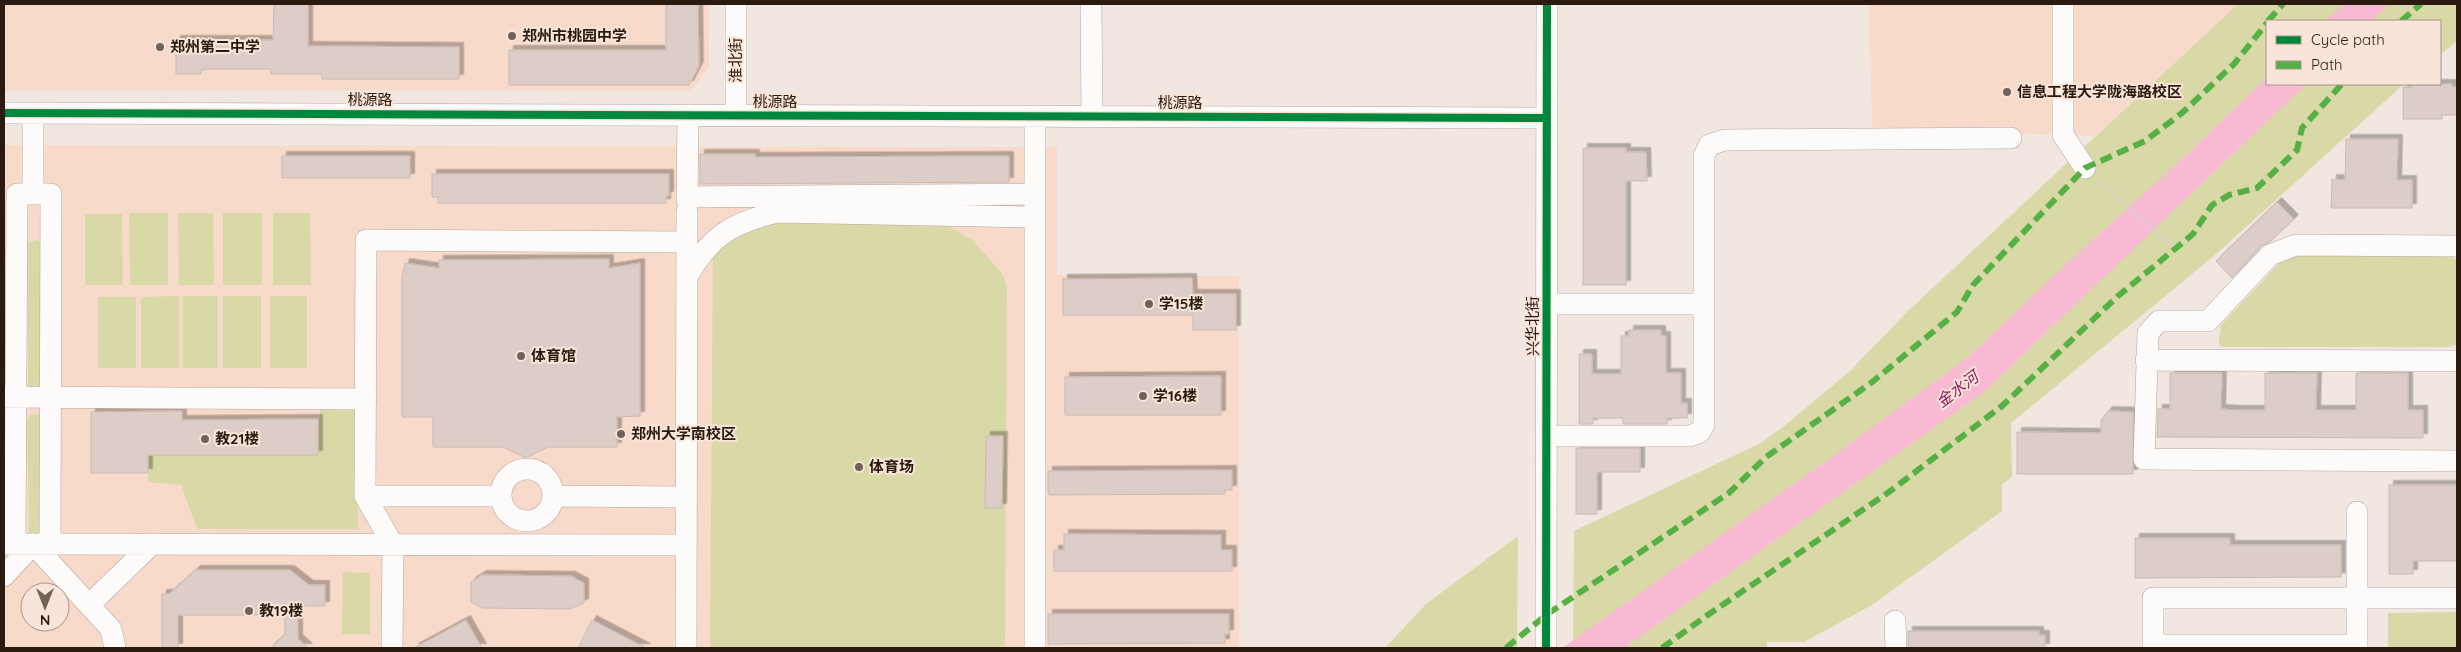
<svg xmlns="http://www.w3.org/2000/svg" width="2461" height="652" font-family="Quicksand,'Noto Sans SC',sans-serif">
	<defs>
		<filter id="shadow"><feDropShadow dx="4.5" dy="-4.5" stdDeviation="0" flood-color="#0004"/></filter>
	</defs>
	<rect width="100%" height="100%" fill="#f1e6e0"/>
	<!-- built -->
	<path fill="#f8daca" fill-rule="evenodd" d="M4,4H709V68L691,91L4,90Z
		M1869,4H2238L2095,136L1872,129Z
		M4,145L1057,147V275L1239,276V648H4ZM30,592H60V622H30Z"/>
	<!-- green -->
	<path fill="#d9d8a7" d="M2238,4H2457V41L2440,55V21H2267V84H2404L2215,255L2011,423L2012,477L2002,484V511L1872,605L1804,642H1767V648H1573L1574,531L1761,443L1788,423L1850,371L1909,310Z
		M129,213H168V285H130Z
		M178,213H213L214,285H179Z
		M223,213H262V285H223Z
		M273,213H310L311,285H273Z
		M85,214H122L123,285H85Z
		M774,220L940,221L972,240L1001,272L1007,286L1005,648H710L713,253L724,239Z
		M36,240L42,243V389H28V243Z
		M2296,252L2447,253L2457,260V344L2450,347H2221L2219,342L2221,325L2286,256Z
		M179,296V368H141V297Z
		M183,296H218V368H183Z
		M223,296H261V368H223Z
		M270,296H307V368H270Z
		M98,297H136V368H98Z
		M320,407L358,408V529H197L181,485L148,482V455H318Z
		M37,414L45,419L44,535H29L27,419L31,415Z
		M1518,536L1517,648H1385L1426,604Z
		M343,572L370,573V634H342Z
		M2457,612V648H2388V613Z"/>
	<!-- water -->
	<path fill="#f8bad2" d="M2344,4H2390L2371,21H2325Z
		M2267,77V84H2306L1984,392L1624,648H1562L1836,454L1967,358L2076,255L2179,162Z"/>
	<!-- building -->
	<path fill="#ddcdc8" stroke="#c9bab5" filter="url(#shadow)" d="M274,4H308V46L459,47V79H322V74H271V69H201V74H176V40H273Z
		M666,4H698L699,66L689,85H509V50H666Z
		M2412,84H2452V87H2457V115H2442V119H2403V87H2412Z
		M2346,139H2398L2397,180H2412V208H2331L2332,179L2345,180Z
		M1583,148H1626V152H1646L1647,181H1626V285H1583Z
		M700,154H755V157L1009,156V182L700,184Z
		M282,156H410V178H282Z
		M432,174H669V196H666V203H438V197H432Z
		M2277,202L2294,219L2270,242L2261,246L2232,278L2216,261Z
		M609,259V268L640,263V416L617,417V447H548L526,458L503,447H433V417H402V278L405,263L439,268V260Z
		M1192,278L1193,294H1236V330H1193V315H1063V279Z
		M1629,330H1661V336H1666V373H1681V403H1687V418H1667V424H1623V418H1593V424H1579V354H1592V374H1621V336H1629Z
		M2170,373H2222L2221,409L2236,410H2265V373H2317L2316,410H2356V373H2408V410H2423V438L2157,437L2158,409H2170Z
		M1221,376V415H1065V377Z
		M182,411V420L318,419V455H148V473H91V412Z
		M2108,411L2133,412V474H2017V432L2101,433V420Z
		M986,436H1003L1002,508H985Z
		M1576,448H1640V472H1597V514H1576Z
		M1232,470V490H1225V494L1049,495L1048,491V471Z
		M2389,485H2457V561H2413V574H2389Z
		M1064,534L1221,535V550H1232V571H1054V550H1064Z
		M2135,538H2230V545H2341V577L2135,578Z
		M196,570H290L309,585H325V606H298V639L308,648H270L285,635V615H178V648H162V594H169Z
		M482,575L571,576L584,583V603L570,609L482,608L471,602V582Z
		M1048,614H1229V634H1225V643L1048,644Z
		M466,620L482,648H414Z
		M592,620L646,648H578Z
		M1908,631H2039V635H2045V648H1908Z"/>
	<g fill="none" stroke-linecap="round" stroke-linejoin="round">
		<defs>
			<path id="minor" d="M736,4V115
				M1091,4L1092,117
				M2063,4V135L2085,168
				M4,113L1547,118
				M33,194V113
				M687,197L1035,194
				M687,200L688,115
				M2457,246L2296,245L2270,255L2208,321H2159L2148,333L2144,459L2457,461
				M687,277C710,236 732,223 777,212L1035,217
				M1547,304H1704
				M2146,360L2457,361
				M4,397L366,399
				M1547,436H1690L1700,432L1704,425V156L1709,145L1725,140L2011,138
				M501 495a26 26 0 1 1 52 0a26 26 0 1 1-52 0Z
				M365,496L393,545L392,648
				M501,496H365L366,240L687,242
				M553,496L686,497
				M2357,512V648
				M4,544L686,545
				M15,544L17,194H51L50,544
				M4,576L33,544L111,629L115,648
				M89,605L152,544
				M1895,621L1896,648
				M2153,645H2357
				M686,648L687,211
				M1035,648V116
				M1546,648L1547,4
				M2153,648V598H2457"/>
		</defs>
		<!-- minor casing -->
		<use href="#minor" stroke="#b3a69f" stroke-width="22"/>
		<!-- path -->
		<path stroke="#d8d3d2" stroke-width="3" stroke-dasharray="2.5 2.5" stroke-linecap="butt" d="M2401,4L2409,12
			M2098,180L2176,249"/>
		<!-- minor -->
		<use href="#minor" stroke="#fdfbfa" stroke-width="21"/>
		<!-- quiet -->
		<path stroke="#56b144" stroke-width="6" stroke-dasharray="12 6" stroke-linecap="butt" d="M2268,21L2283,4
			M2401,21L2421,4
			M1506,648L1546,615L1729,493L1766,457L1871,383L1957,312L1973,285L2085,168L2145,141L2182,113L2234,64L2267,23
			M1662,648L1709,614L1889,492L2002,406L2118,296L2193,234L2212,205L2229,195L2257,188L2297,150L2302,128L2342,84"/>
		<defs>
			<path id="cycleway" d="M4,113L1547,118
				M1546,648L1547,4"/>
		</defs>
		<!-- cycleway casing -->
		<use href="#cycleway" stroke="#f8e4d9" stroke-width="11"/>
		<!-- cycleway -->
		<use href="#cycleway" stroke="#00873e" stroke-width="8"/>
	</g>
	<!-- markers -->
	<g fill="#706159" stroke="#f8e4d9" stroke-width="2">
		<circle cx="512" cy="36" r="5"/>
		<circle cx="160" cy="47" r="5"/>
		<circle cx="2007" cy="92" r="5"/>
		<circle cx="1149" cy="304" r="5"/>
		<circle cx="521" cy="356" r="5"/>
		<circle cx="1143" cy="396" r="5"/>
		<circle cx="621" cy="434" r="5"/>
		<circle cx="205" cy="439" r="5"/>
		<circle cx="859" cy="467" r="5"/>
		<circle cx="249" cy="611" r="5"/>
	</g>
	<g text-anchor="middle" stroke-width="4" stroke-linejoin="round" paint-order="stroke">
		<!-- poi labels -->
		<g font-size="15" font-weight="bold" fill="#2b1a10" stroke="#f8e4d9" text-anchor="start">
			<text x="522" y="41">郑州市桃园中学</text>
			<text x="170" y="52">郑州第二中学</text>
			<text x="2017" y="97">信息工程大学陇海路校区</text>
			<text x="1159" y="309">学15楼</text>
			<text x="531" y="361">体育馆</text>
			<text x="1153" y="401">学16楼</text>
			<text x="631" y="439">郑州大学南校区</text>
			<text x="215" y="444">教21楼</text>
			<text x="869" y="472">体育场</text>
			<text x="259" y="616">教19楼</text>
		</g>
		<!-- street labels -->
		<g font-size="15" fill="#2b1a10" stroke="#f8e4d9">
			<text transform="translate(736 60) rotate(-90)" y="5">淮北街</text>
			<text x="370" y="105">桃源路</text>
			<text x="775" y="107">桃源路</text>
			<text x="1180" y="108">桃源路</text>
			<text transform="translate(1533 326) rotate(-90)" y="5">兴华北街</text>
		</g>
		<!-- water labels -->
		<g font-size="16" font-style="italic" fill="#921a5f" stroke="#f8e4d9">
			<text transform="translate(1957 389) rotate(-37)" y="6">金水河</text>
		</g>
	</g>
	<!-- border -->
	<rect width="2461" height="652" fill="none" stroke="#2b1a10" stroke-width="10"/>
	<!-- legend -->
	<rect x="2266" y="20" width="175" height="65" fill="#f8e4d9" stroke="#a69389"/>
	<rect x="2276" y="36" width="25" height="8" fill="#00873e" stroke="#a69389"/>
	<text x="2311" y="45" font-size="15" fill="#2b1a10">Cycle path</text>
	<rect x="2276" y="61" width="25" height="8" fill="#56b144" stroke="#a69389"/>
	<text x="2311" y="70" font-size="15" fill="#2b1a10">Path</text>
	<!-- north arrow -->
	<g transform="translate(45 607) rotate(180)"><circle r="24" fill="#f8e4d9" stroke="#a69389"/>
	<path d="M0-4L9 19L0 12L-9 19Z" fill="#706159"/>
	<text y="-8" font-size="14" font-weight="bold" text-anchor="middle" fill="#2b1a10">N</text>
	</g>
</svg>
